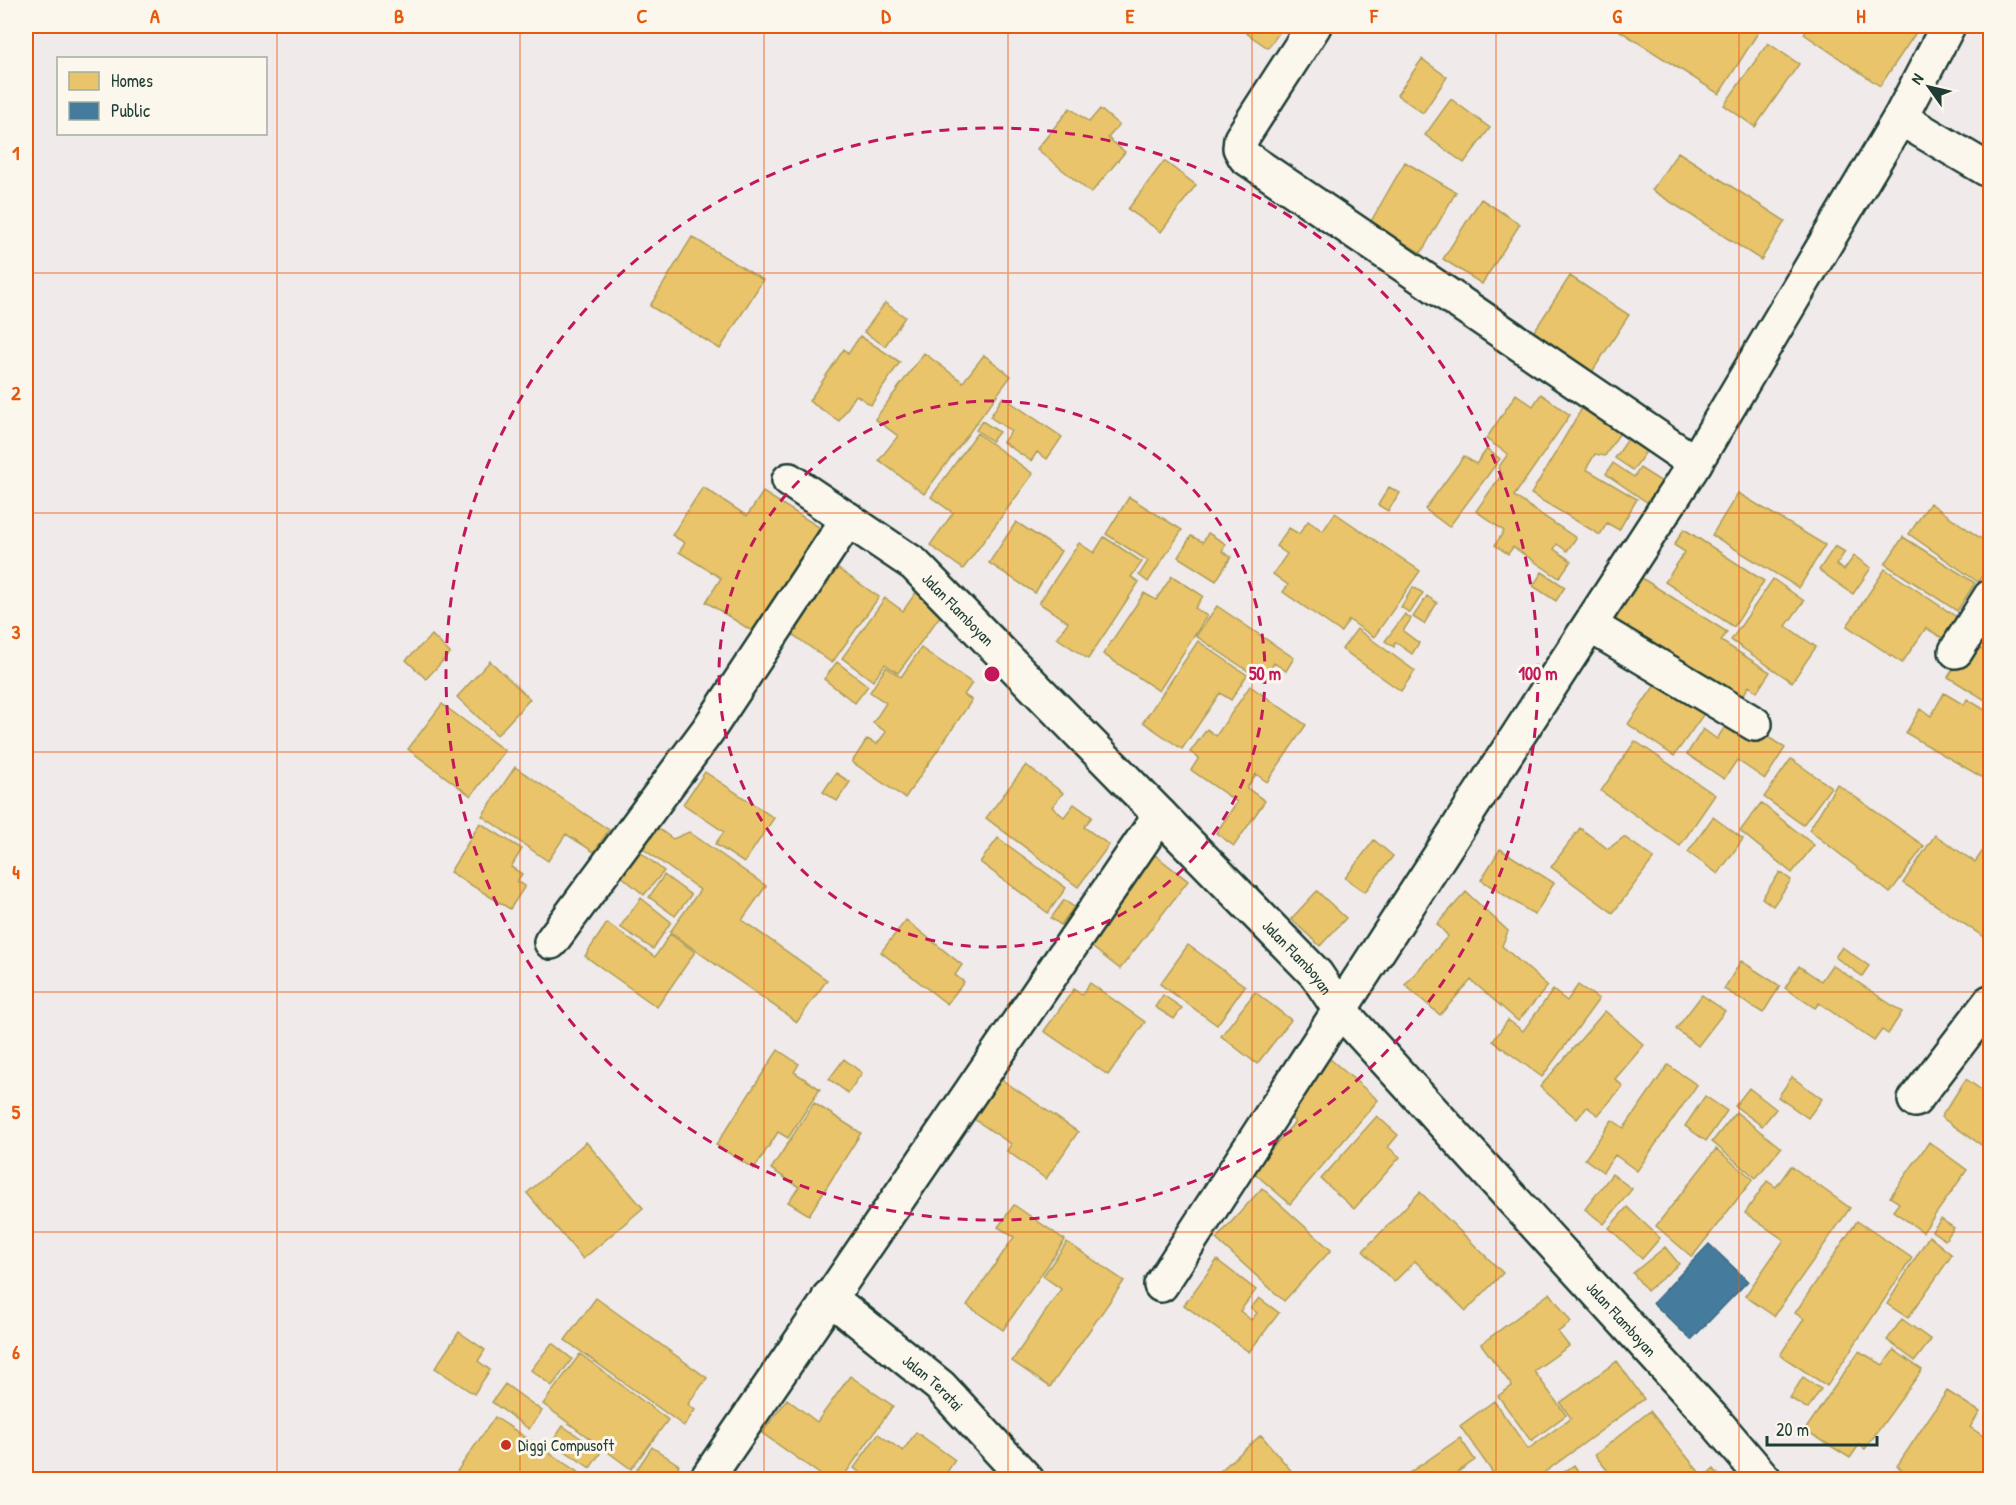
<svg xmlns="http://www.w3.org/2000/svg" width="2016" height="1505" font-family="'Patrick Hand',sans-serif">
	<rect width="100%" height="100%" fill="#f0eaeb"/>
	<filter id="ink" filterUnits="userSpaceOnUse"><feTurbulence type="fractalNoise" baseFrequency=".0167" numOctaves="2"/><feDisplacementMap in="SourceGraphic" scale="12" xChannelSelector="R" yChannelSelector="G"/><feConvolveMatrix kernelMatrix="1 2 1 2 8 2 1 2 1" color-interpolation-filters="sRGB"/></filter>
	<g filter="url(#ink)">
		<!-- homes -->
		<path fill="#e9c46a" stroke="#ac9c5a" stroke-width="1.5" d="M1236,26H1284L1268,48Z
			M1623,26H1757L1761,28L1719,94L1620,31Z
			M1809,26H1903L1915,34L1880,86L1804,34Z
			M1768,43L1799,64L1755,127L1724,105Z
			M1422,59L1447,77L1423,113L1397,95Z
			M1451,99L1490,128L1464,163L1425,135Z
			M1070,108L1089,122L1100,109L1119,125L1108,138L1125,152L1091,193L1037,149Z
			M1678,152L1785,221L1761,260L1652,190Z
			M1164,161L1196,185L1161,232L1128,209Z
			M1405,162L1456,192L1421,253L1370,223Z
			M1481,199L1520,224L1482,284L1443,259Z
			M692,237L763,280L720,349L650,306Z
			M1570,276L1629,315L1592,372L1533,333Z
			M885,303L905,317L885,346L864,332Z
			M860,336L900,362L871,405L856,395L839,421L809,401L844,349L848,354Z
			M924,353L963,382L984,355L1011,376L924,494L879,460L898,436L875,419Z
			M1516,394L1533,406L1541,394L1570,415L1514,496L1576,538L1567,551L1557,544L1554,549L1571,561L1559,578L1513,547L1508,554L1495,545L1504,531L1476,511L1502,474L1498,468L1508,454L1486,439Z
			M1003,397L1062,437L1047,459L1037,452L1031,461L1003,442L1011,431L990,417Z
			M1582,408L1621,431L1605,456L1595,454L1586,469L1637,499L1619,530L1607,523L1600,535L1531,494Z
			M982,421L999,432L992,441L976,430Z
			M1635,429L1653,442L1633,470L1615,458Z
			M977,433L1033,474L963,569L930,545L953,513L931,497Z
			M1487,449L1500,459L1449,527L1425,509L1464,456L1476,464Z
			M1613,463L1634,477L1640,468L1662,482L1648,503L1606,474Z
			M703,487L747,516L763,492L822,529L755,633L706,602L721,578L679,552L685,543L672,535Z
			M1389,487L1400,493L1388,511L1378,505Z
			M1738,493L1825,545L1799,588L1712,535Z
			M1129,497L1182,530L1148,582L1139,575L1148,561L1106,534Z
			M1930,503L1990,545V564L1978,582L1909,534Z
			M1335,513L1420,571L1374,637L1349,620L1341,632L1283,592L1288,585L1273,574L1287,554L1276,546L1289,528L1299,534L1308,521L1323,531Z
			M1016,522L1061,551L1035,593L989,563Z
			M1684,529L1764,581L1734,627L1665,582L1685,552L1674,545Z
			M1208,533L1226,544L1222,551L1231,557L1216,581L1178,557L1191,536L1203,542Z
			M1104,537L1142,562L1131,577L1139,582L1088,659L1057,638L1068,622L1039,603L1079,543L1094,553Z
			M1903,537L1975,583L1957,611L1885,564Z
			M1835,546L1845,552L1836,565L1844,570L1854,556L1871,568L1853,594L1819,570Z
			M837,568L879,597L832,663L784,628L813,588L820,593Z
			M1885,569L1958,618L1944,639L1926,628L1902,663L1847,626Z
			M1542,572L1565,587L1556,601L1533,586Z
			M1172,576L1203,596L1195,608L1207,616L1159,691L1103,654L1144,593L1156,600Z
			M1640,577L1727,632L1721,641L1770,672L1757,692L1749,686L1739,702L1612,622Z
			M1773,579L1804,601L1786,626L1816,647L1792,682L1731,640Z
			M1413,587L1423,593L1410,613L1401,607Z
			M919,588L946,608L898,673L885,664L873,681L842,658L885,598L903,611Z
			M1427,596L1437,603L1424,624L1413,617Z
			M1217,606L1294,658L1286,671L1274,663L1263,681L1196,636Z
			M1405,614L1411,619L1403,631L1419,643L1412,654L1395,642L1394,647L1385,641Z
			M1357,629L1415,671L1401,691L1342,649Z
			M432,635L450,653L426,679L406,660Z
			M1198,641L1247,675L1231,700L1220,693L1182,749L1143,722Z
			M1971,642L1990,655V703L1948,677Z
			M921,648L972,683L964,695L972,700L905,798L852,762L867,739L877,744L886,732L873,723L886,703L870,692L886,667L901,677Z
			M490,661L530,699L497,735L457,697Z
			M837,662L868,686L855,703L824,679Z
			M1662,675L1708,708L1674,756L1628,724Z
			M1250,686L1306,725L1267,782L1256,774L1247,788L1265,801L1234,846L1216,833L1237,802L1191,770L1199,758L1190,752L1207,729L1216,736Z
			M1944,693L1964,705L1967,699L1990,713V782L1906,733L1920,709L1931,716Z
			M442,704L505,751L471,796L408,749Z
			M1733,714L1785,748L1765,779L1737,760L1724,779L1687,754L1703,729L1717,739Z
			M1635,741L1715,795L1680,846L1601,791Z
			M1791,759L1831,787L1803,825L1764,797Z
			M1026,765L1063,793L1052,807L1064,817L1074,804L1092,817L1084,827L1109,845L1078,887L986,818Z
			M515,767L609,830L594,852L566,834L548,861L482,816Z
			M705,772L774,818L744,863L715,844L724,832L683,804Z
			M836,773L850,782L837,801L823,792Z
			M1837,784L1924,846L1890,893L1809,830Z
			M1761,803L1814,845L1792,873L1740,831Z
			M1713,817L1743,839L1718,874L1688,852Z
			M480,823L522,849L511,867L522,874L517,881L525,886L510,909L450,872Z
			M656,827L673,839L689,832L766,886L742,920L827,980L797,1022L670,932L700,890L642,848Z
			M1580,828L1608,849L1624,837L1654,858L1613,913L1551,867Z
			M1935,835L1975,862L1987,845L1990,847V941L1903,883Z
			M998,838L1066,888L1048,913L980,862Z
			M1374,840L1393,856L1365,892L1345,878Z
			M633,846L664,871L644,895L614,870Z
			M1500,849L1554,883L1535,915L1481,880Z
			M1155,855L1188,881L1120,969L1087,943Z
			M1780,872L1791,880L1773,906L1762,898Z
			M664,875L691,895L675,916L649,897Z
			M1317,891L1346,918L1320,946L1291,919Z
			M1466,892L1508,931L1502,946L1548,986L1518,1021L1471,980L1440,1015L1405,985L1448,936L1437,924Z
			M641,898L671,922L653,949L620,927Z
			M1064,900L1074,907L1061,925L1051,918Z
			M906,920L962,965L955,975L964,982L947,1004L881,952Z
			M607,923L655,957L670,934L695,952L657,1007L585,956Z
			M1188,945L1245,986L1217,1025L1160,984Z
			M1842,947L1869,966L1862,976L1835,957Z
			M1741,961L1780,986L1763,1013L1724,989Z
			M1832,965L1902,1012L1888,1034L1882,1030L1874,1041L1819,1003L1815,1008L1785,988L1799,966L1821,981Z
			M1090,983L1145,1022L1108,1075L1044,1031L1074,989L1082,995Z
			M1578,985L1599,999L1542,1077L1493,1041L1508,1020L1523,1031L1553,990L1567,1001Z
			M1255,992L1291,1020L1257,1064L1221,1036Z
			M1163,995L1182,1008L1174,1019L1155,1007Z
			M1702,995L1725,1011L1698,1046L1676,1029Z
			M1605,1011L1644,1045L1615,1079L1623,1086L1598,1115L1587,1107L1577,1119L1540,1087Z
			M778,1050L799,1064L794,1072L820,1089L788,1138L778,1132L754,1169L716,1145Z
			M1329,1058L1378,1100L1290,1204L1252,1171L1295,1122L1283,1112Z
			M844,1059L862,1073L848,1093L829,1079Z
			M1668,1065L1697,1085L1637,1171L1615,1155L1603,1172L1585,1159L1612,1120L1624,1128Z
			M998,1077L1078,1132L1046,1179L1007,1151L1011,1144L971,1117Z
			M1792,1077L1822,1099L1808,1118L1778,1097Z
			M1966,1079L1990,1096V1151L1941,1117Z
			M1749,1088L1776,1109L1762,1126L1735,1106Z
			M1705,1096L1727,1111L1706,1141L1685,1126Z
			M814,1103L861,1133L809,1215L788,1202L799,1187L771,1169Z
			M1736,1112L1781,1148L1756,1178L1712,1142Z
			M1377,1116L1398,1135L1388,1147L1400,1157L1354,1209L1321,1179Z
			M586,1142L643,1208L583,1259L527,1193Z
			M1929,1142L1967,1170L1923,1232L1893,1211L1899,1203L1890,1197Z
			M1716,1149L1753,1179L1692,1257L1656,1226Z
			M1791,1166L1850,1208L1774,1316L1745,1296L1784,1240L1745,1213L1767,1181L1776,1187Z
			M1612,1174L1632,1189L1604,1224L1585,1209Z
			M1262,1188L1331,1250L1284,1301L1216,1239Z
			M1420,1192L1503,1273L1466,1311L1415,1261L1394,1282L1363,1251Z
			M1014,1205L1065,1240L1003,1330L967,1305L1014,1237L998,1227Z
			M1627,1207L1660,1238L1642,1259L1609,1228Z
			M1941,1219L1954,1228L1945,1240L1932,1231Z
			M1857,1221L1912,1258L1827,1386L1780,1355L1804,1319L1795,1313Z
			M1929,1236L1952,1255L1908,1318L1887,1304Z
			M1067,1242L1124,1281L1050,1387L1012,1361L1061,1289L1043,1276Z
			M1665,1247L1679,1264L1647,1291L1633,1273Z
			M1217,1260L1256,1290L1240,1311L1251,1320L1257,1313L1251,1308L1259,1298L1279,1313L1249,1352L1184,1305Z
			M1550,1293L1571,1322L1558,1332L1569,1346L1534,1371L1566,1415L1531,1441L1498,1396L1512,1386L1481,1344Z
			M596,1298L707,1378L688,1404L695,1410L684,1426L565,1340Z
			M1902,1319L1931,1340L1915,1361L1887,1340Z
			M459,1332L485,1350L478,1361L490,1370L474,1394L435,1368Z
			M552,1343L572,1359L552,1386L531,1370Z
			M1894,1350L1922,1370L1865,1449L1859,1445L1850,1458L1805,1430L1859,1351L1883,1365Z
			M580,1354L668,1420L631,1469L543,1404Z
			M1617,1361L1644,1399L1534,1480H1498L1460,1426L1494,1401L1528,1449L1571,1418L1560,1403Z
			M850,1376L893,1406L841,1480H828L762,1433L787,1399L817,1422Z
			M1803,1377L1821,1389L1808,1409L1790,1398Z
			M505,1384L542,1411L529,1429L492,1402Z
			M1947,1391L1980,1412L1970,1427L1990,1441V1480H1918L1897,1466Z
			M1650,1411L1699,1472L1689,1480H1615L1595,1455Z
			M495,1417L579,1473L574,1480H457L453,1477Z
			M563,1426L601,1452L590,1468L552,1442Z
			M916,1432L955,1460L942,1480H870L854,1468L878,1434L903,1451Z
			M1261,1435L1299,1480H1210Z
			M1460,1438L1475,1460L1446,1480H1413L1409,1473Z
			M652,1447L679,1465L669,1480H652L637,1469Z
			M1574,1465L1584,1480H1553Z
			M1714,1469L1722,1480H1701Z"/>
		<!-- public -->
		<path fill="#457b9d" stroke="#3a687e" stroke-width="1.5" d="M1709,1244L1748,1281L1691,1340L1653,1303Z"/>
		<g fill="none" stroke-linecap="round" stroke-linejoin="round">
			<defs>
				<g id="street">
					<path d="M1314,26L1241,139L1240,148L1245,157L1695,463"/>
					<path d="M1900,118L1990,171"/>
					<path id="s1" d="M789,480L914,564L1316,974L1340,1010L1713,1419L1765,1480"/>
					<path d="M1591,626L1755,724"/>
					<path d="M1956,651L1990,597"/>
					<path d="M551,942L708,730L848,519"/>
					<path d="M1915,1100L1990,1002"/>
					<path d="M1161,1285L1695,463L1900,118L1948,26"/>
					<path id="s2" d="M829,1297L940,1386L1027,1480"/>
					<path d="M706,1480L1160,815"/>
				</g>
			</defs>
			<!-- street casing -->
			<use href="#street" stroke="#1f3d34" stroke-width="38"/>
			<!-- street -->
			<use href="#street" stroke="#fbf7ec" stroke-width="33"/>
		</g>
	</g>
	<!-- grid -->
	<path fill="none" stroke="#e8590c" stroke-width="1.5" stroke-opacity="0.55" d="M277,26V1480M520,26V1480M764,26V1480M1008,26V1480M1252,26V1480M1496,26V1480M1739,26V1480M26,273H1990M26,513H1990M26,752H1990M26,992H1990M26,1232H1990"/>
	<!-- distance rings -->
	<g fill="none" stroke="#c2185b" stroke-width="3" stroke-dasharray="10 8">
		<circle cx="992" cy="674" r="273"/>
		<circle cx="992" cy="674" r="546"/>
	</g>
	<!-- markers -->
	<circle fill="#c8321e" stroke="#fbf7ec" stroke-width="2" cx="506" cy="1445" r="6"/>
	<g text-anchor="middle" stroke-width="6" stroke-linejoin="round" paint-order="stroke">
		<!-- street labels -->
		<g font-size="16" fill="#1f3d34" stroke="#fbf7ec">
			<text dy="6" stroke="none"><textPath href="#s1" startOffset="214">Jalan Flamboyan</textPath></text>
			<text dy="6" stroke="none"><textPath href="#s1" startOffset="700">Jalan Flamboyan</textPath></text>
			<text dy="6" stroke="none"><textPath href="#s1" startOffset="1186">Jalan Flamboyan</textPath></text>
			<text dy="6" stroke="none"><textPath href="#s2" startOffset="135">Jalan Teratai</textPath></text>
		</g>
		<!-- poi labels -->
		<g font-size="16" fill="#1f3d34" stroke="#fbf7ec" text-anchor="start">
			<text x="518" y="1451">Diggi Compusoft</text>
		</g>
	</g>
	<circle cx="992" cy="674" r="9" fill="#c2185b" stroke="#fbf7ec" stroke-width="3"/>
	<g font-size="18" text-anchor="middle" font-weight="bold" fill="#c2185b" stroke="#fbf7ec" stroke-width="6" stroke-linejoin="round" paint-order="stroke">
		<text x="1265" y="680">50 m</text>
		<text x="1538" y="680">100 m</text>
	</g>
	<!-- margin -->
	<rect width="2016" height="1505" fill="none" stroke="#fbf7ec" stroke-width="66"/>
	<!-- legend -->
	<rect x="57" y="57" width="210" height="78" fill="#fbf7ec" stroke="#a3ada2" stroke-width="1.5"/>
	<rect x="69" y="72" width="30" height="18" fill="#e9c46a" stroke="#a3ada2" stroke-width="1.5"/>
	<text x="111" y="87" font-size="18" fill="#1f3d34">Homes</text>
	<rect x="69" y="102" width="30" height="18" fill="#457b9d" stroke="#a3ada2" stroke-width="1.5"/>
	<text x="111" y="117" font-size="18" fill="#1f3d34">Public</text>
	<!-- north arrow -->
	<g transform="translate(1929 87) rotate(304)" stroke="#fbf7ec" stroke-width="4.5" paint-order="stroke">
	<path d="M0-4.5L10 22L0 15L-10 22Z" fill="#1f3d34"/>
	<text y="-9" font-size="16" font-weight="bold" text-anchor="middle" fill="#1f3d34">N</text>
	</g>
	<!-- scale -->
	<path d="M1767 1436v9h110v-9" fill="none" stroke="#1f3d34" stroke-width="3"/>
	<text x="1776" y="1436" font-size="18" fill="#1f3d34" stroke="#fbf7ec" stroke-width="4.5" paint-order="stroke">20 m</text>
	<rect x="33" y="33" width="1950" height="1439" fill="none" stroke="#e8590c" stroke-width="2"/>
	<g font-size="20" text-anchor="middle" font-weight="bold" fill="#e8590c">
		<text x="155" y="23">A</text>
		<text x="399" y="23">B</text>
		<text x="642" y="23">C</text>
		<text x="886" y="23">D</text>
		<text x="1130" y="23">E</text>
		<text x="1374" y="23">F</text>
		<text x="1617" y="23">G</text>
		<text x="1861" y="23">H</text>
		<text x="16" y="160">1</text>
		<text x="16" y="400">2</text>
		<text x="16" y="639">3</text>
		<text x="16" y="879">4</text>
		<text x="16" y="1119">5</text>
		<text x="16" y="1359">6</text>
	</g>
</svg>
